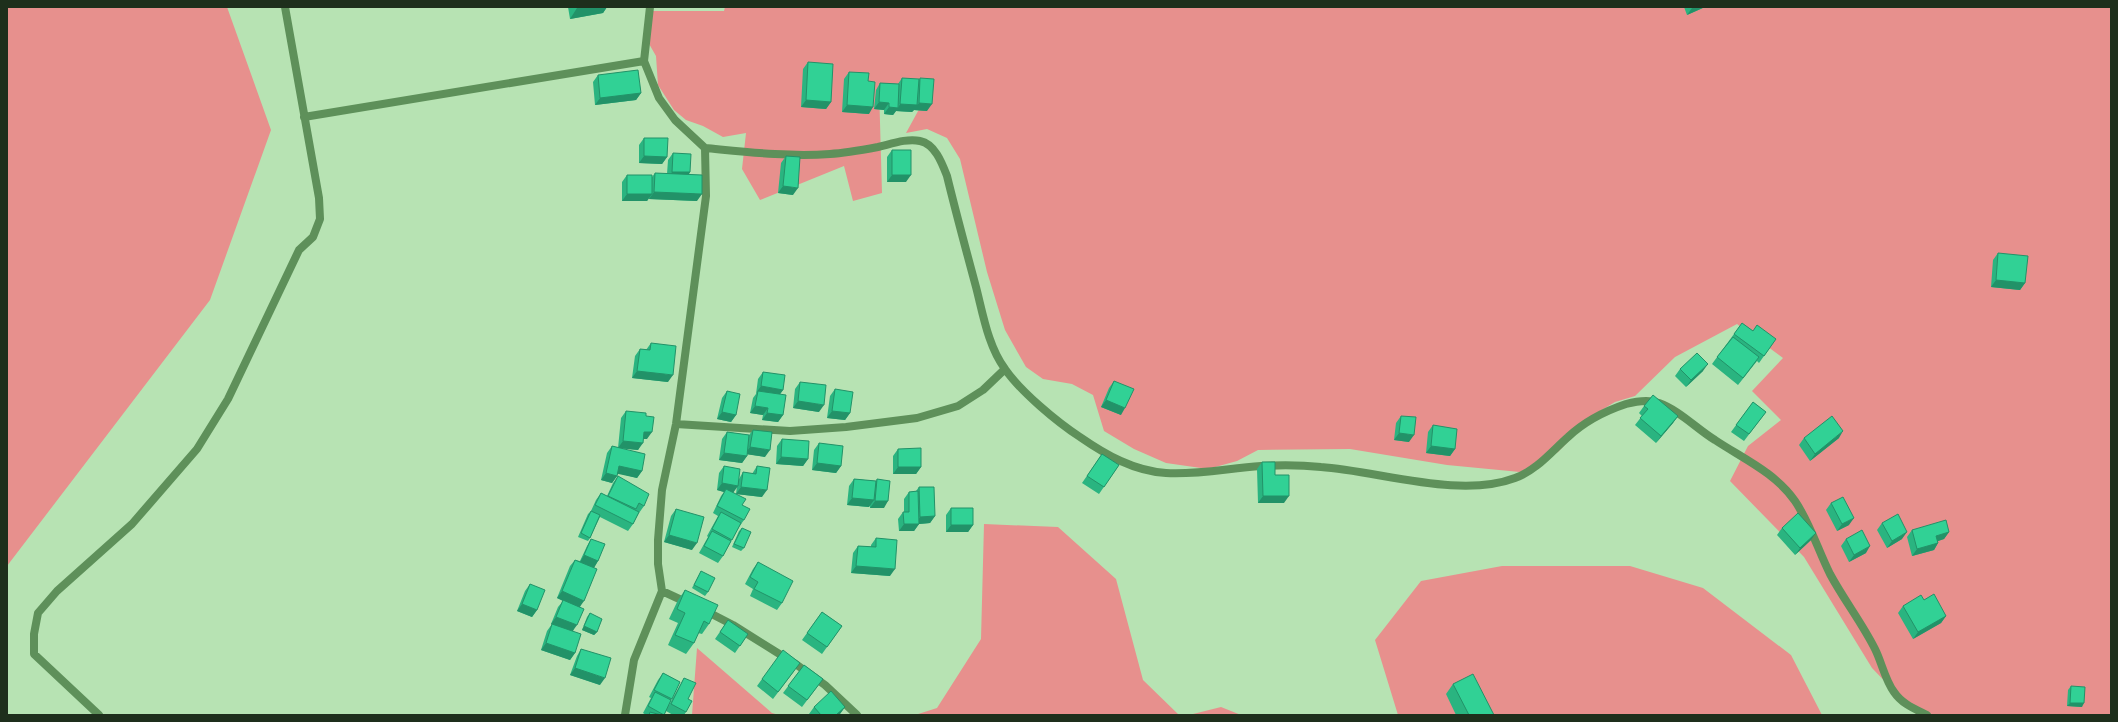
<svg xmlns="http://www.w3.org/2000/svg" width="2118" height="722" font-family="Ubuntu,sans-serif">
	<rect width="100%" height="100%" fill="#b7e3b3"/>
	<!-- green -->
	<path fill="#e7908d" d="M7,7H227L271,130L210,300L7,566Z
		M725,7H2111V715H1917L1872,668L1804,557L1730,481L1748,446L1781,420L1752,391L1783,358L1737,324L1675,357L1635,396L1615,402L1595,414L1558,452L1520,472L1447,465L1350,449L1258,450L1237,461L1208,469L1166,463L1134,449L1104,431L1093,395L1072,384L1043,379L1026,367L1005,330L987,272L960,159L947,138L927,129L906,133L934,82L879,87L882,193L853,201L844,166L760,200L742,169L746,133L723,137L703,126L686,120L674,110L658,85L656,56L648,42L650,11H724Z
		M984,524L1058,527L1116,579L1143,680L1179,715H915L937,708L981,639Z
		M1502,566H1630L1703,588L1791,655L1822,715H1398L1375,640L1421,581Z
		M697,648L772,713L779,715H692Z
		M1221,707L1241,715H1189Z"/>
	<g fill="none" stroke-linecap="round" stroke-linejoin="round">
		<!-- minor -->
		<path stroke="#5e905a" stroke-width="8" d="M304,117L644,61
			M705,148C747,152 788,157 830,154C846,153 862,150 878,147C891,144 907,138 920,141C935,144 942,163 947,176C956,213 966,250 976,287C983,314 988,346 1005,369C1021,392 1057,422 1080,437C1106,455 1134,471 1166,473C1198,475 1229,468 1261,466C1281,465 1301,465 1321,467C1379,471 1460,499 1515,478C1537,470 1551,452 1568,437C1584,422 1605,411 1626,404C1637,401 1648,399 1659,403C1679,410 1697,429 1715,440C1742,458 1776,473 1795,501C1810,523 1818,550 1830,574C1844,600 1862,623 1875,649C1882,663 1885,680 1894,692C1902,704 1915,709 1927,715
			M676,424L790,431L846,427L917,418L958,406L983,390L1005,369
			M662,591L688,603
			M704,610L733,625L797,665L825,685L857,715
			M99,715L34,654V634L38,613L57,591L132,524L197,449L228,399L299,250L313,237L320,219L319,198L285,7
			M625,715L634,660L662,591L658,564V540L662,490L676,424L706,196L705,148L675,120L659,98L644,61L650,7"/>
	</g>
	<!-- wall -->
	<path fill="#2ab480" d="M568,7H607L603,13L570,19Z
		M1684,7H1705L1687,15Z
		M808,62L831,102L826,109L801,107L803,69Z
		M849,72L868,81L869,114L842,112L844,79Z
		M598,75L641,93L636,100L595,105L593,82Z
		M902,78L919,80L920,78L927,111L914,110L912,112L896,111L893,115L884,114V110L874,109L876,90L880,83L898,84Z
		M644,138L667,157L662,164L639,163V145Z
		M892,150L906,182H887V157Z
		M673,153L690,172L689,174L697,201L649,199V198L647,201H622V182L627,175L652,177L655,173L667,174L668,160Z
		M786,156L793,195L778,193L781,163Z
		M1998,253L2025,283L2020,290L1991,287L1993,260Z
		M1742,323L1753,331L1776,339L1759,363L1757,361L1738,385L1712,364Z
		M651,343L668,382L632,378L635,356L640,349L646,350Z
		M1680,369L1703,371L1686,387L1675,376Z
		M763,372L783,390L780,394L783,415L778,422L762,420L763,415L750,413L753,398L756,394L758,379Z
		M1114,381L1121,415L1101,407L1109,388Z
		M800,382L819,412L793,408L795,389Z
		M835,389L850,413L845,420L827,418L830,396Z
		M727,391L736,415L731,422L717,419L722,398Z
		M1753,402L1766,412L1744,441L1731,432Z
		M1644,406L1678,416L1673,423L1656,443L1635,425L1642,416L1639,413Z
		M626,411L647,439H643L638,450L618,448L642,471L637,478L618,473L617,476L612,483L601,480L607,453L612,446L618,448L621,418Z
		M1401,416L1409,442L1394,440L1396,423Z
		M1433,425L1455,449L1450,456L1426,453L1428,432Z
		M753,430L765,457L747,454V456L742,463L719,460L722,439L727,432L749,435Z
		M1804,438H1839L1810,461L1799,445Z
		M782,439L808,459L803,466L776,464L777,446Z
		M819,443L841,466L836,473L812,470L814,450Z
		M898,449L921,467L916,474H893V456Z
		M1102,454L1119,465L1099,494L1082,483Z
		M1262,462L1275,475L1284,503H1258L1257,469Z
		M724,466L739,479L743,472L752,474L757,466L762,497L736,494L737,486L733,492L742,505L744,520L739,527L723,556L718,563L699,553L708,537L707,536L718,516L713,513L721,496L724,492L717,490L719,473Z
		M618,476L644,506L639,513L633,524L628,531L600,517L590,538L588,541L578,537L588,514L591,511L596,500L601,493L607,496L613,483Z
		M854,479L876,481L877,479L884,508H870V505L869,507L847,505L849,486Z
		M919,487L935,516L930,523L919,524L914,531H899L898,519L903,512H904V499L909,492L916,491Z
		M1831,503L1849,525L1837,531L1826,510Z
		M951,508L973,525L968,532H946V515Z
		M676,509L692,550L664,542L671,516Z
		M1882,523L1902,539L1887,548L1877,530Z
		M742,528L744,548L741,551L732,547L739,531Z
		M1782,528L1811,540L1795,555L1777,535Z
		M1912,530L1949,532L1944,539L1938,541V543L1934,550L1912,556L1907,537Z
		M876,538L890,576L851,573L853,553L858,546L871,547V545Z
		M591,539L598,561L594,567L580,607L573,631L575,653L570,660L541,650L547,631L552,624L560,627L551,624L558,607L563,601L557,598L570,566L575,560L580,561L587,546Z
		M1846,539L1866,553L1849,562L1841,546Z
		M758,562L782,603L777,610L750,596L753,589L745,584L753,569Z
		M701,571L708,592L705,596L692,588Z
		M530,584L537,610L532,617L517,611L525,591Z
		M685,590L709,624L702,634L698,633L694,643L686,654L668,645L678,623L669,619L678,600Z
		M1924,600L1946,616L1941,623L1913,639L1898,613L1903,606Z
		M822,612L842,626L822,654L802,640Z
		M590,613L597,632L594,635L582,630L587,617Z
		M728,620L748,634L735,653L715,639Z
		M581,649L600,685L570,675L577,656Z
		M804,665L823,679L802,707L783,693Z
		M795,670L773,699L757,686L762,679Z
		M663,673L680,682L668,707L680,685L684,678L688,699L686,712L684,715H673L666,711L664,715H646L643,713L651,698L649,697L658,680Z
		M1453,684L1494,715H1456L1446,694Z
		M2071,686L2082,707L2067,706L2068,690Z
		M814,707H845L839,715H810L809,714Z"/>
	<!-- shaded-wall -->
	<path fill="#229268" d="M585,7H607L603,13L570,19L577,8Z
		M1695,7H1705L1687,15L1692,8Z
		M641,93L636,100L595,105L600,98Z
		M806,100L831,102L826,109L801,107Z
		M879,102L889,103L884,110L874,109Z
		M919,103L932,104L927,111L914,110L912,112L896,111L893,115L884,114L889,107L898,108L900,104L917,105Z
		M847,105L873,107L869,114L842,112Z
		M644,156L667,157L662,164L639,163Z
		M672,172H690L686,179H667Z
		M892,175H911L906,182H887Z
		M783,186L798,188L793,195L778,193Z
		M654,192L702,194L697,201L649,199Z
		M627,194H652L647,201H622Z
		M1996,280L2025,283L2020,290L1991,287Z
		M1708,364L1703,371L1686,387L1691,380Z
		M637,371L673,375L668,382L632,378Z
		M761,386L783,390L778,397L758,391L756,393Z
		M1106,400L1125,408L1121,415L1101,407Z
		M798,401L824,405L819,412L793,408Z
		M755,406L768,408L763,415L750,413Z
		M832,411L850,413L845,420L827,418Z
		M722,412L736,415L731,422L717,419Z
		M767,413L783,415L778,422L762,420Z
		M1678,416L1673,423L1656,443L1661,436Z
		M1843,431L1839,438L1810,461L1815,454Z
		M644,432H652L647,439H639Z
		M1399,433L1414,435L1409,442L1394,440Z
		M623,441L643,443L638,450L618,448Z
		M1431,446L1455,449L1450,456L1426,453Z
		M750,447L770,450L765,457L745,454Z
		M724,453L747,456L742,463L719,460Z
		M781,457L808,459L803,466L776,464Z
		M817,463L841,466L836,473L812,470Z
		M619,466L642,471L637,478L614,473Z
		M898,467H921L916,474H893Z
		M606,473L617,476L612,483L601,480Z
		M722,483L738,486L733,493L726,489L724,492L717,490Z
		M741,487L767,490L762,497L736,494Z
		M1263,496H1289L1284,503H1258Z
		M852,498L874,500L869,507L847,505Z
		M875,501H888L884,508H870Z
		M935,516L930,523L919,524L914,531H899L904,524H915L920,517Z
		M1854,518L1849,525L1837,531L1842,524Z
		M951,525H973L968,532H946Z
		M1907,532L1902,539L1887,548L1892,541Z
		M1949,532L1944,539L1932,543L1936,536Z
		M1816,533L1811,540L1795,555L1800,548Z
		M669,535L697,543L692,550L664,542Z
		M1938,543L1934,550L1912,556L1917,549Z
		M1870,546L1866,553L1849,562L1854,555Z
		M584,555L598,561L594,568L580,562Z
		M856,566L895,569L890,576L851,573Z
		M562,591L584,601L579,608L557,598Z
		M522,604L537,610L532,617L517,611Z
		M1946,616L1941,623L1913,639L1918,632Z
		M556,617L577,625L572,632L551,624Z
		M584,626L597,632L594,635L582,630Z
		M546,643L575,653L570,660L541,650Z
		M575,668L605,678L600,685L570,675Z
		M2070,703H2084L2082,707L2067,706Z
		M845,707L840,714L839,715H836Z"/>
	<!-- building -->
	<path fill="#31d195" stroke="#229268" d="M808,62L833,64L831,102L806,100Z
		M638,70L641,93L600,98L598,75Z
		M849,72L869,73L868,81L875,82L873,107L847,105Z
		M902,78L919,79L917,105L900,104Z
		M920,78L934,79L932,104L919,103Z
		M880,83L899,84L898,108L889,107V103L879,102Z
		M644,138H668L667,157L644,156Z
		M892,150H911V175H892Z
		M673,153L691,154L690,172H672Z
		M786,156L800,157L798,188L783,186Z
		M655,173L702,175V194L654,192Z
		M627,175H652V194H627Z
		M1998,253L2028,256L2025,283L1996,280Z
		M1742,323L1753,331L1757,325L1776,339L1764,356L1734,334Z
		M1733,337L1759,357L1743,378L1717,357Z
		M651,343L676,346L673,375L637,371L640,349L650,350Z
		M1697,353L1708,364L1691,380L1680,369Z
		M763,372L785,375L783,390L761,386Z
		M1114,381L1134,389L1125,408L1106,400Z
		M800,382L826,385L824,405L798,401Z
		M835,389L853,392L850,413L832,411Z
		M727,391L740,394L736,415L722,412Z
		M758,391L786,395L783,415L767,413L768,408L755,406Z
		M1653,395L1678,416L1661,436L1640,418L1648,409L1644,406Z
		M1753,402L1766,412L1749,434L1736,425Z
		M626,411L646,413V416L654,417L652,432H644L643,443L623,441Z
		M1401,416L1416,417L1414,435L1399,433Z
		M1832,416L1843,431L1815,454L1804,438Z
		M1433,425L1457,429L1455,449L1431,446Z
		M753,430L772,432L770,450L750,447Z
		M727,432L749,435L747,456L724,453Z
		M782,439L809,441L808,459L781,457Z
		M819,443L843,446L841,466L817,463Z
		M612,446L645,454L642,471L619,466L617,476L606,473Z
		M921,448V467H898V449Z
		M1102,454L1119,465L1104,487L1087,476Z
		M1262,462H1275V475H1289V496H1263Z
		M724,466L740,469L738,486L722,483Z
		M757,466L770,468L767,490L741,487L743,472L756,474Z
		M618,476L649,494L644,506L639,503L636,509L608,496Z
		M854,479L876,481L874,500L852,498Z
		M877,479L890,481L888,501H875Z
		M919,487H934L935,516L920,517Z
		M726,489L746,499L742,505L750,509L744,520L717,506Z
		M918,491L919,524H904L903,512H909V492Z
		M601,493L639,512L633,524L595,505Z
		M1843,497L1854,518L1842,524L1831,503Z
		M951,508H973V525H951Z
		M676,509L704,517L697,543L669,535Z
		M591,511L600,515L590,538L581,533Z
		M721,512L741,523L732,540L712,529Z
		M1798,513L1816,533L1800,548L1782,528Z
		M1898,514L1907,532L1892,541L1882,523Z
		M1946,520L1949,532L1936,536L1938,543L1917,549L1912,530Z
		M742,528L751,532L744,548L734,544Z
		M1862,530L1870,546L1854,555L1846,539Z
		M712,531L731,541L723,556L704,546Z
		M876,538L897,540L895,569L856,566L858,546L876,547Z
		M591,539L605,544L598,561L584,555Z
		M575,560L597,569L584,601L562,591Z
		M758,562L793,581L782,603L754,589L758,582L750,577Z
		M701,571L715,578L708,592L694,585Z
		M530,584L545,590L537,610L522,604Z
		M685,590L718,605L709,624L704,621L694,643L675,635L685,613L677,609Z
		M1934,594L1946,616L1918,632L1903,606L1921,595L1924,600Z
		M563,600L584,609L577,625L556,617Z
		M822,612L842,626L827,647L807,633Z
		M590,613L602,619L597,632L584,626Z
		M728,620L748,634L740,646L720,632Z
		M552,624L581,634L575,653L546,643Z
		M581,649L611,658L605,678L575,668Z
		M783,650L800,663L778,692L762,679Z
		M804,665L823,679L807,700L788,686Z
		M663,673L680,682L672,699L654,690Z
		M1473,674L1494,715H1469L1453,684Z
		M684,678L696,683L688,699L692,701L686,712L671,704Z
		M2071,686L2085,687L2084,703H2070Z
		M831,691L845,707L836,715H821L814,707Z
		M655,692L671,700L664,715L648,706Z
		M650,712L661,715H649Z"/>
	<!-- border -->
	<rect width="2118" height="722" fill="none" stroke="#1e2f1c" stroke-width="16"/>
</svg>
